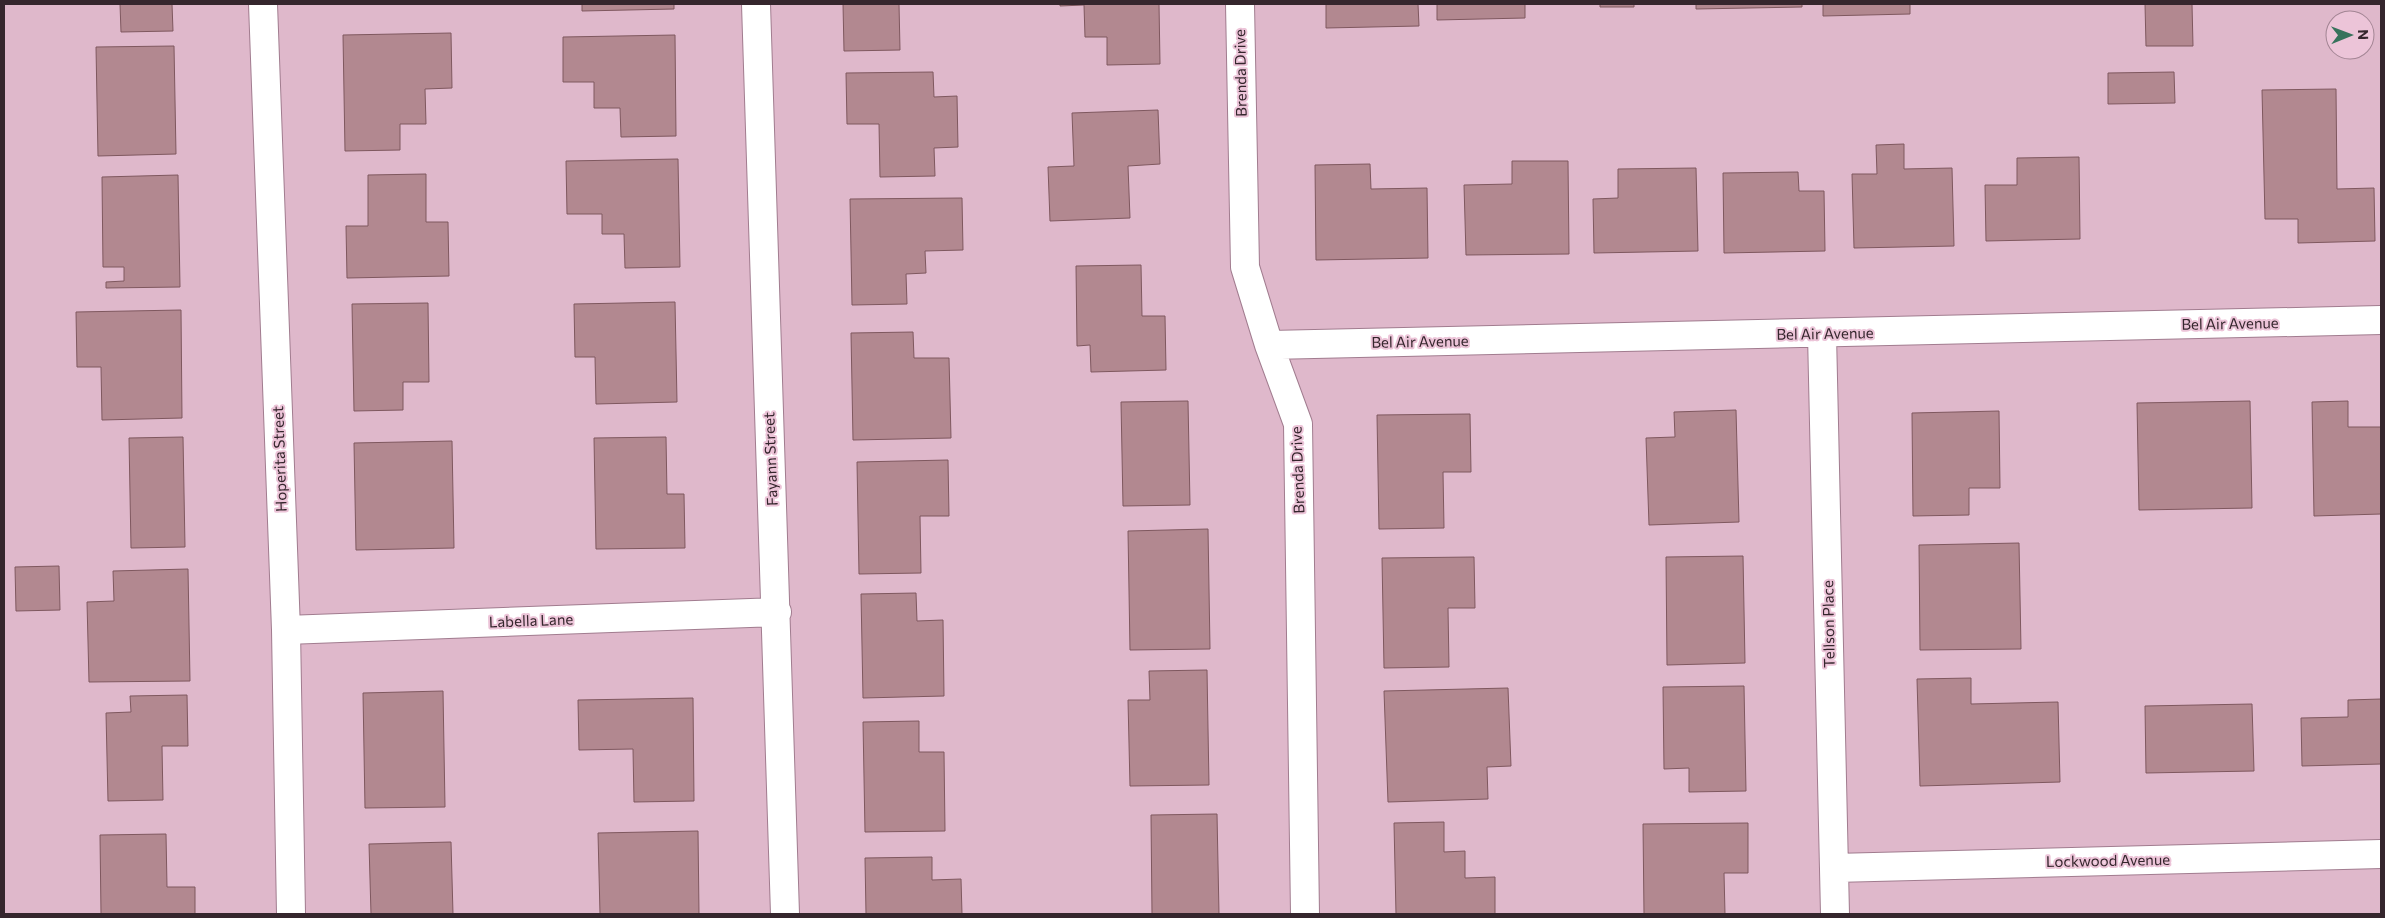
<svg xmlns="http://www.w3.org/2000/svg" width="2385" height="918" font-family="Commissioner,sans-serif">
	<rect width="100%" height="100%" fill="#dfb8cb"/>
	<!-- building -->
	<path fill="#b28890" stroke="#7f585f" d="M120,4H172L173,31L121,32Z
		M582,4H674V9L582,11Z
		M843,4H899L900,50L844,51Z
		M1060,4H1159L1160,64L1107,65V37H1085L1084,5L1060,6Z
		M1326,4H1418L1419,26L1326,28Z
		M1437,4H1525V18L1437,20Z
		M1600,4H1634V7H1600Z
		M1696,4H1802V7L1696,9Z
		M1823,4H1910V14L1823,16Z
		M2145,4H2192L2193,46H2146Z
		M451,33L452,88L425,89L426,124H400V150L345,151L343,35Z
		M675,35L676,136L621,137L620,108H594V82H563V37Z
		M174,46L176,154L98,156L96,47Z
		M933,72L934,97L957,96L958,147L934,148L935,176L880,177L879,124H847L846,73Z
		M2174,72L2175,103L2108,104V73Z
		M2336,89L2337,189L2374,188L2375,241L2298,243V219H2265L2262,90Z
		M1158,110L1160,164L1128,166L1130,218L1050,221L1048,167L1074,166L1072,113Z
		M1904,144V169L1952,168L1954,246L1854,248L1852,174H1877L1876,145Z
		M2079,157L2080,239L1986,241L1985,185H2017V158Z
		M678,159L680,267L625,268L624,234H602V214H567L566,161Z
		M1512,161H1568L1569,254L1466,255L1464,185L1512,184Z
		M1370,164L1371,189L1427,188L1428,258L1316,260L1315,165Z
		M1696,168L1698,251L1594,253L1593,199L1618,198V169Z
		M1798,172L1799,191H1824L1825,251L1724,253L1723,173Z
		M426,174V222H448L449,276L347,278L346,226H368V175Z
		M178,175L180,287L106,288V282L124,281V267H103L102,177Z
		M962,198L963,250L925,251L926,273L906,274L907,304L852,305L850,199Z
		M1141,265L1142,316H1165L1166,370L1091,372L1090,345L1077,346L1076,266Z
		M675,302L677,402L596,404L595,357H575L574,304Z
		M428,303L429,382H403V410L354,411L352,304Z
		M181,310L182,418L102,420L101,367H77L76,312Z
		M913,332L914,358H949L951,438L853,440L851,333Z
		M1188,401L1190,505L1123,506L1121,402Z
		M2250,401L2252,508L2139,510L2137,403Z
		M2348,401V427H2381V514L2314,516L2312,402Z
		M1736,410L1739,522L1649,525L1646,438L1675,437L1674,412Z
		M1999,411L2000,488H1969V515L1913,516L1912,413Z
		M1470,414L1471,472H1443L1444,528L1379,529L1377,415Z
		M183,437L185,547L131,548L129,438Z
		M666,437L667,494H684L685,548L596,549L594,438Z
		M452,441L454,548L356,550L354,443Z
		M948,460L949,516H920L921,573L859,574L857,462Z
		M1208,529L1210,649L1130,650L1128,531Z
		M2019,543L2021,649L1920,650L1919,545Z
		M1743,556L1745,663L1667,665L1666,557Z
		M1474,557L1475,608H1448L1449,667L1384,668L1382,558Z
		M59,566L60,610L16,611L15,567Z
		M188,569L190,681L89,682L87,602L114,601L113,571Z
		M916,593L917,621L943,620L944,696L863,698L861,594Z
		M1207,670L1209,785L1130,786L1128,700H1150L1149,671Z
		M1971,678V704L2058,702L2060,782L1920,786L1917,679Z
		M1744,686L1746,791L1689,792V768L1664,769L1663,687Z
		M1508,688L1511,766L1487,767L1488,799L1388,802L1384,691Z
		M443,691L445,807L365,808L363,693Z
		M187,695L188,746H162L163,800L108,801L106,713L131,712L130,696Z
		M693,698L694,801L634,802L633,749L579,750L578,700Z
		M2381,699V764L2302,766L2301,718L2348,717V700Z
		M2252,704L2254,771L2146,773L2145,706Z
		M919,721V752H944L945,831L865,832L863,722Z
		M1217,814L1219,914H1152L1151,815Z
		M1444,822V852L1465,851V878L1495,877V914H1396L1394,823Z
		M1748,823V873H1724L1725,914H1644L1643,824Z
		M698,831L699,914H600L598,833Z
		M166,834L167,887H195V914H101L100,835Z
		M451,842L453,914H371L369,844Z
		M932,857V880L961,879L962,914H866L865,858Z"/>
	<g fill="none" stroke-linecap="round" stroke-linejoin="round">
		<defs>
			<path id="minor" d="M263,4L286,630L291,914
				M756,4L785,914
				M1240,4L1245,267L1269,345L1298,424L1305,914
				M1822,334L1835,914
				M1269,345L2381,320
				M286,630L777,612
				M1834,868L2381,854"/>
		</defs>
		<!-- minor casing -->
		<use href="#minor" stroke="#a17c8f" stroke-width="30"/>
		<!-- minor -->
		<use href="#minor" stroke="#fff" stroke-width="28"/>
	</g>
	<g text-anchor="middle" stroke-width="4" stroke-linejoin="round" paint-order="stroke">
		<!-- street labels -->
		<g font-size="15" fill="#35262d" stroke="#ecc4d8">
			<text transform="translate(1241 73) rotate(-91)" y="5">Brenda Drive</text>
			<text transform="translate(2230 324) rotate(-1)" y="5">Bel Air Avenue</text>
			<text transform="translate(1825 334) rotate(-1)" y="5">Bel Air Avenue</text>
			<text transform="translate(1420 342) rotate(-1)" y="5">Bel Air Avenue</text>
			<text transform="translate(280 459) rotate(-92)" y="5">Hoperita Street</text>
			<text transform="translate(771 459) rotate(-92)" y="5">Fayann Street</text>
			<text transform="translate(1298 470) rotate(-92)" y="5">Brenda Drive</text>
			<text transform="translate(531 621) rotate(-2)" y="5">Labella Lane</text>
			<text transform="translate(1829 624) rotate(-91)" y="5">Tellson Place</text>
			<text transform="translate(2108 861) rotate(-1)" y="5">Lockwood Avenue</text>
		</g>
	</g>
	<!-- border -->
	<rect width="2385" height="918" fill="none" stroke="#35262d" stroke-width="10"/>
	<!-- north arrow -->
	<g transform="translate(2350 35) rotate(89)"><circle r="24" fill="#ecc4d8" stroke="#a38594"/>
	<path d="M0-4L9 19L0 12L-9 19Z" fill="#37725c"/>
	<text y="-8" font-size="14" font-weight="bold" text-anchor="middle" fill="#35262d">N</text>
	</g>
</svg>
